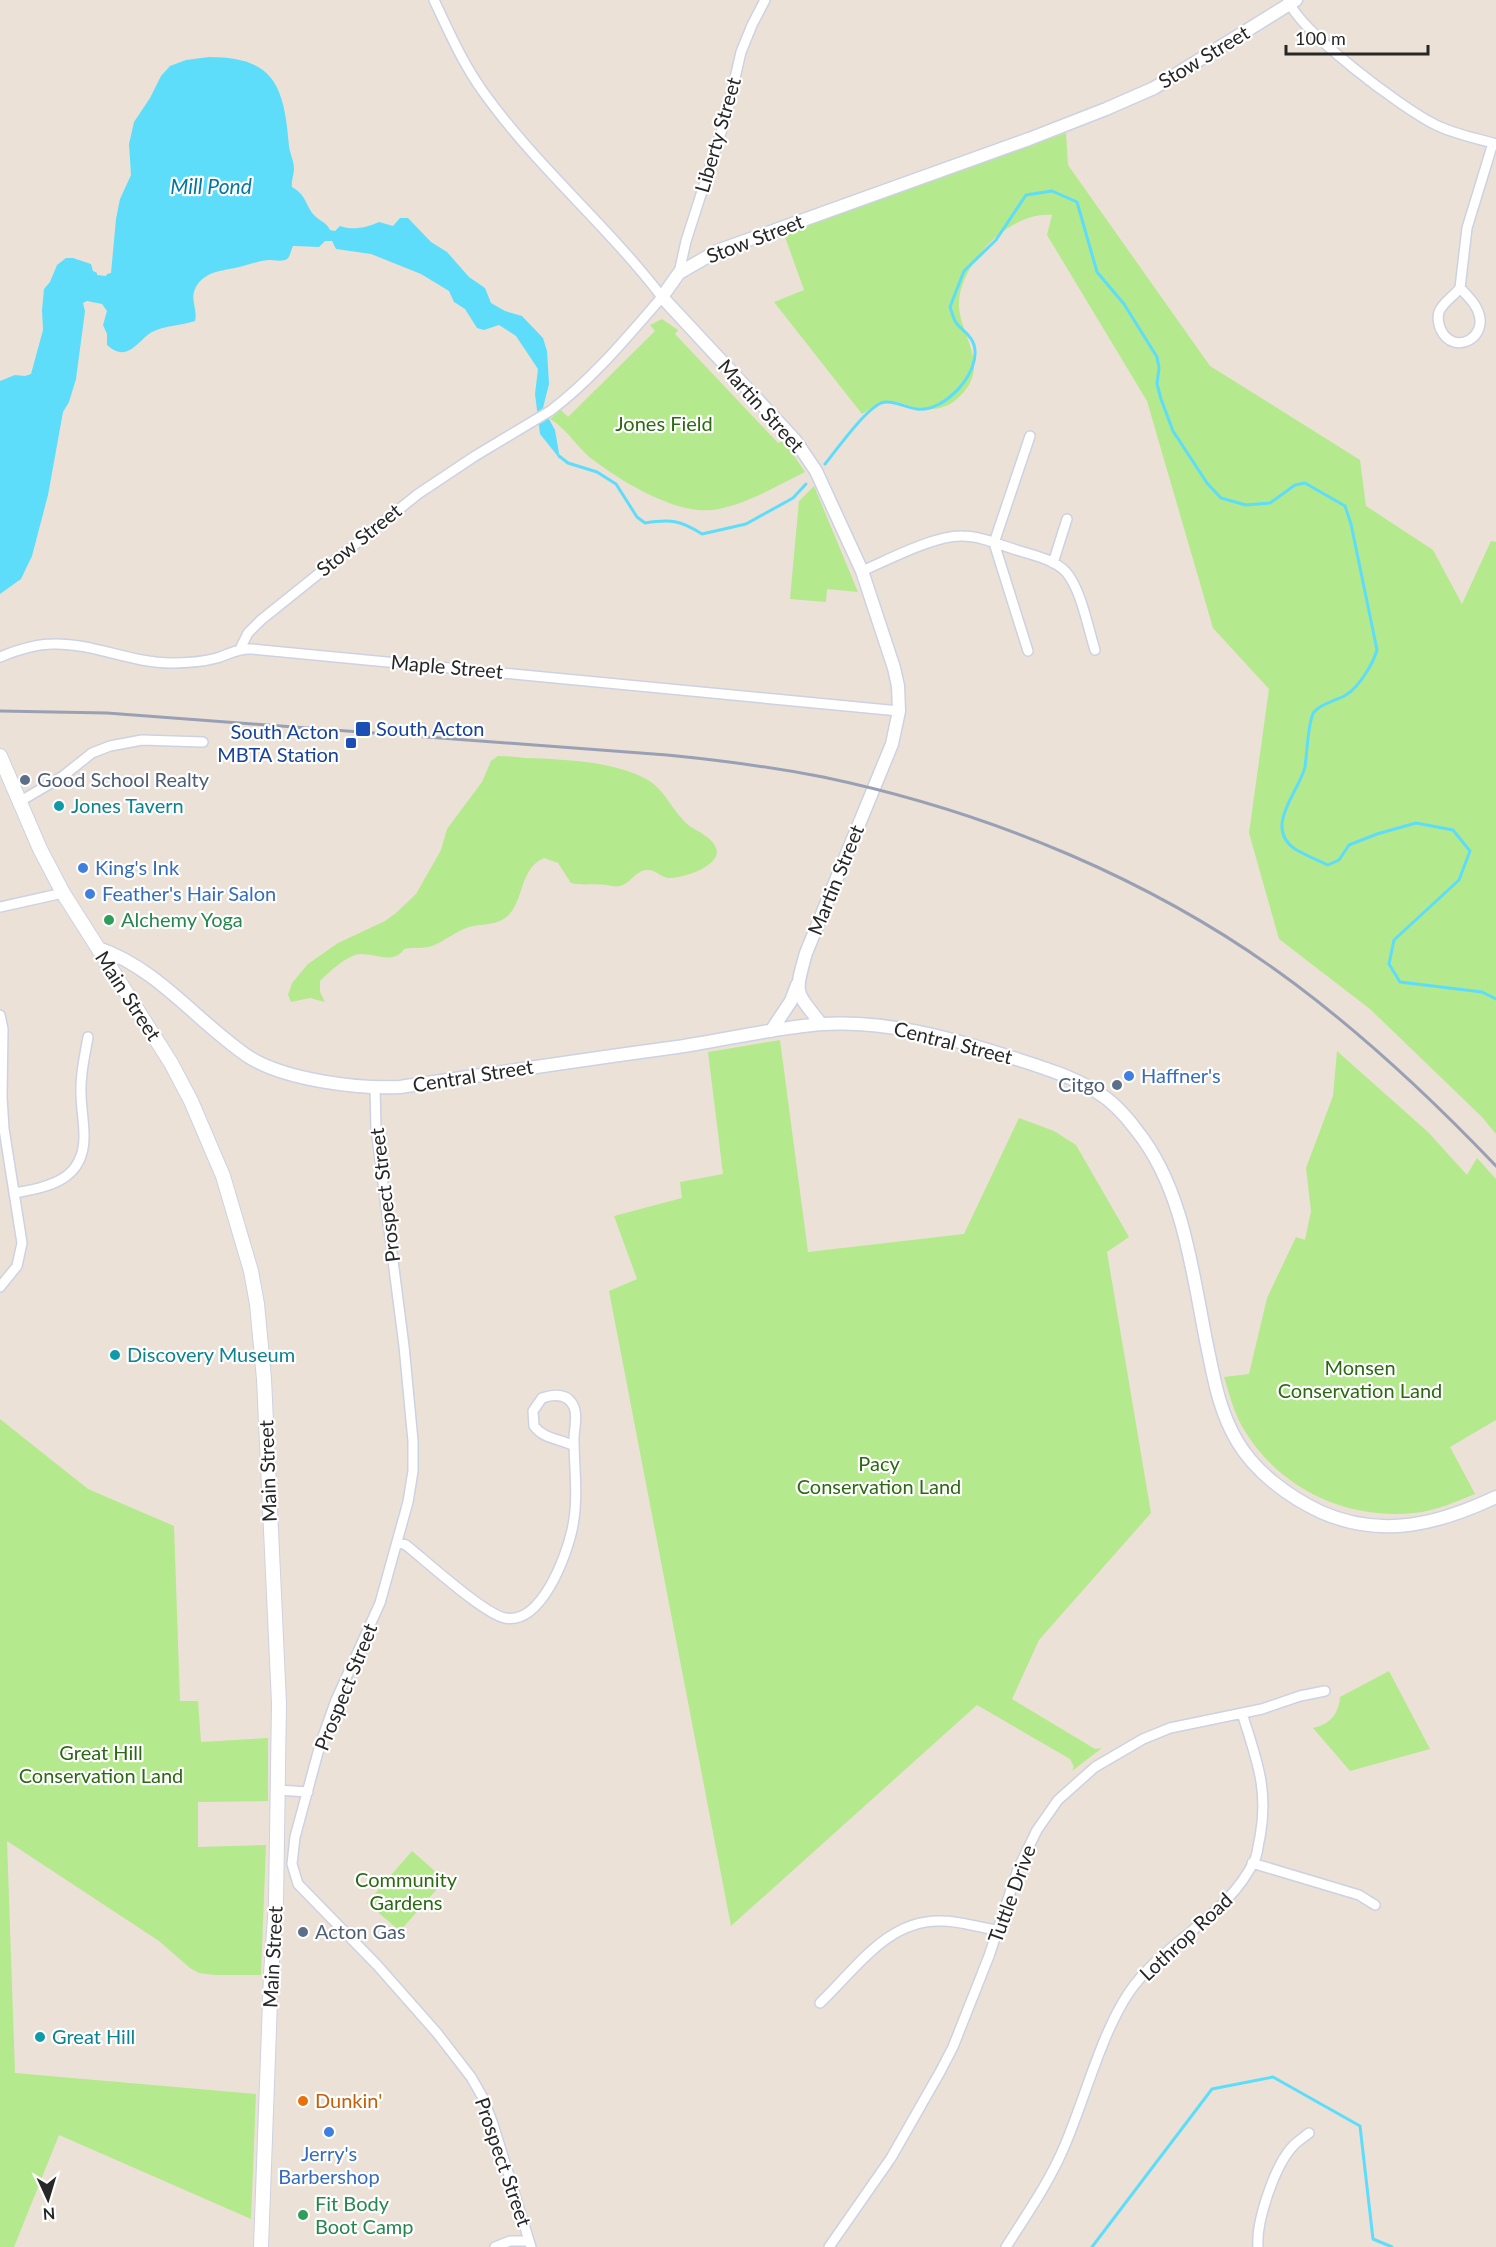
<svg xmlns="http://www.w3.org/2000/svg" width="1496" height="2247" font-family="Lato,sans-serif">
	<rect width="100%" height="100%" fill="#ece1d7"/>
	<!-- green -->
	<path fill="#b4e98d" d="M1066,133L1068,165L1210,366L1360,460L1366,506L1433,550L1462,604L1491,541L1496,542V1134L1482,1117L1370,1009L1279,939L1249,833L1269,689L1213,628L1147,401L1047,235L1052,215C1011,211 962,261 959,301C957,334 993,364 960,396C948,409 930,412 914,407C907,405 902,403 896,402C883,401 873,407 862,414L774,302L804,290L784,234Z
		M662,319L678,330L675,334L778,443L784,441L805,472C776,486 744,506 712,510C676,514 624,483 596,462C578,450 569,430 550,419L561,410L568,417L655,331L650,325Z
		M814,486L858,592L827,589L826,602L790,599L799,501Z
		M498,756C507,756 516,757 525,758C558,759 602,761 633,773C664,784 665,801 685,822C694,831 711,835 716,848C723,866 681,879 668,878C660,877 657,870 647,870C635,871 631,883 620,886C616,887 611,886 607,885C595,883 582,886 571,883L558,863L544,858C518,869 525,904 505,918C496,925 480,924 469,927C456,931 445,941 432,946C423,949 413,947 404,949C393,967 370,950 355,955C342,960 330,971 320,981V992L325,1002L310,998L291,1002L288,995L292,983L308,964L338,943L385,921L396,913L416,894L441,850L447,829L482,782L491,761Z
		M780,1040L808,1252L964,1234L1019,1118L1054,1131L1076,1145L1129,1237L1107,1252L1151,1513L1039,1640L1012,1699L1095,1749L1102,1748L1072,1771L1074,1767L1070,1759L977,1705L731,1926L609,1291L637,1279L614,1216L682,1198L680,1182L723,1174L708,1052Z
		M1337,1051L1428,1132L1467,1175L1477,1158L1496,1179V1420L1450,1447L1475,1494C1455,1502 1436,1511 1414,1513C1345,1520 1278,1488 1243,1428C1234,1413 1229,1393 1224,1377L1249,1374L1267,1298L1296,1237L1305,1240L1311,1211L1306,1168L1333,1096Z
		M0,1419L88,1489L174,1526L180,1701H198L201,1742L268,1738V1801L198,1802V1847L266,1845L261,1975H214L199,1973L190,1968L159,1941L7,1841L15,2073L256,2094L251,2219L59,2135L14,2247H0Z
		M1389,1671L1430,1749L1350,1771L1313,1728C1329,1725 1339,1714 1340,1697Z
		M412,1851L445,1880L400,1931L367,1903Z"/>
	<!-- water -->
	<path fill="#5eddfa" d="M209,57C275,57 284,86 289,146C290,154 294,161 294,169C294,175 291,180 292,187C308,196 305,207 316,217C322,222 327,223 330,230L335,231L340,226C353,231 368,227 379,222L393,226L400,218H408L431,242L447,252L469,277L485,288L491,303L505,311L522,316L543,338L547,351L549,384L543,408L555,430L560,459L540,434L535,394L538,369L516,336L499,325L484,330L477,328L465,309L454,302L449,291L421,274L371,254L336,249L332,241H325L319,247L295,246H293C291,250 290,257 287,259C283,262 273,260 268,260C257,261 246,266 235,268C220,271 203,272 195,289C190,300 198,310 195,321C181,326 166,325 152,332C138,340 128,364 107,345V334L103,325L107,311L102,304L87,301L83,303L85,311L76,379L69,402L63,412L48,495L32,556L21,579L0,594V381L15,375L25,376L31,374L43,330L42,310L44,289L50,282L57,265L66,258H73L91,264L93,271L97,273V275L106,276L107,274L111,273L116,219L120,199L131,175L129,144L134,122L150,98L161,76L170,66L186,60Z"/>
	<g fill="none" stroke-linecap="round" stroke-linejoin="round">
		<!-- stream -->
		<path stroke="#5eddfa" stroke-width="3" d="M559,456L568,463L597,472L616,484L637,517L645,523C671,519 680,520 702,534L746,524L793,498L806,484
			M825,464C837,449 864,411 881,403C892,399 906,408 917,409C944,413 982,372 974,345C971,335 963,331 957,324C953,319 952,312 950,307L964,271L996,240L1026,195L1052,191L1077,202L1097,272L1124,304L1157,357L1159,368L1157,384L1161,399L1173,431L1207,483L1221,498L1246,505L1270,503L1295,485L1305,483L1345,506L1351,524L1377,650C1373,664 1359,687 1346,695C1336,701 1321,703 1314,712C1308,720 1307,754 1305,767C1299,792 1263,827 1295,849C1305,855 1317,860 1328,865L1339,860L1349,845L1377,834L1416,823L1453,830L1470,851L1459,880L1394,940L1389,964L1400,982L1482,992L1496,999
			M1092,2247L1212,2089L1273,2077L1360,2126L1373,2239L1392,2247"/>
		<defs>
			<path id="minor" d="M1288,0C1300,32 1402,108 1434,124C1453,134 1476,138 1496,144
				M679,273L686,241L726,117L741,52L752,25L765,0
				M1460,288C1454,296 1442,303 1439,312C1437,318 1439,326 1441,330C1454,357 1491,337 1477,309C1474,302 1466,294 1460,288L1467,228L1493,143
				M994,543L1030,436
				M994,543L1028,651
				M1053,563L1067,519
				M862,571C888,560 935,535 962,536C982,536 1002,546 1020,551C1036,556 1055,560 1066,572C1081,589 1088,628 1095,650
				M240,649L248,633L261,620L418,494L475,456L550,411C592,380 628,336 662,297C607,225 537,167 484,93C463,64 449,32 434,0
				M0,657C17,650 34,644 53,644C93,643 131,663 171,663C187,663 202,662 217,658C229,654 239,648 252,649L899,711
				M19,802L63,776L92,753L110,746L142,740L203,742
				M0,907L63,893
				M0,1015L3,1029L2,1097L4,1129L22,1243L17,1266L0,1287
				M375,1088L376,1129L404,1346L413,1441V1471L408,1502L380,1603L336,1700L320,1745L295,1837L292,1864L298,1884L377,1965L437,2033L471,2077L483,2098L493,2124L531,2247
				M14,1193C49,1187 85,1180 84,1135C84,1121 81,1107 81,1093C80,1074 85,1055 88,1037
				M397,1542L406,1545C426,1561 484,1614 505,1618C541,1625 566,1557 572,1530C579,1500 574,1469 574,1439C574,1428 578,1417 574,1407C568,1393 554,1394 542,1398L533,1411L534,1426C545,1440 559,1438 574,1446
				M278,1790L308,1792
				M1252,1863L1359,1895L1375,1905
				M820,2003C856,1969 888,1918 943,1921C961,1921 979,1928 998,1930
				M495,2247L510,2241H529
				M829,2247L891,2158L940,2072L953,2047L989,1956L1018,1869L1037,1830L1058,1800L1095,1767L1143,1739L1170,1728L1262,1709L1300,1696L1325,1691
				M1006,2247C1027,2214 1050,2181 1065,2145C1085,2098 1101,2035 1128,1994C1163,1941 1228,1918 1255,1859C1258,1853 1258,1844 1260,1837C1269,1788 1256,1759 1242,1713
				M1258,2247C1256,2221 1275,2164 1294,2145C1298,2141 1304,2137 1309,2133"/>
			<path id="tertiary" d="M98,948C158,968 198,1023 249,1057C285,1080 358,1089 400,1087C490,1074 580,1060 670,1048C721,1041 771,1028 822,1024C885,1020 947,1037 1007,1056C1038,1066 1070,1075 1097,1092C1114,1102 1126,1116 1137,1131C1186,1192 1193,1281 1209,1355C1215,1385 1221,1414 1237,1441C1255,1472 1289,1497 1321,1512C1382,1539 1439,1524 1496,1497
				M821,1024C795,990 794,996 806,953L892,744L899,711L898,686L894,668L862,571L816,471L795,440L662,297L679,273L717,251L1029,139L1106,109L1154,88L1296,0
				M771,1031L791,1001L797,985"/>
			<path id="secondary" d="M0,756L40,849L63,893L171,1063L191,1101L223,1176L251,1271L257,1304L264,1379L279,1703L276,1904L271,1974L261,2247"/>
		</defs>
		<!-- minor casing -->
		<use href="#minor" stroke="#ccd2e2" stroke-width="12"/>
		<!-- tertiary casing -->
		<use href="#tertiary" stroke="#ccd2e2" stroke-width="15"/>
		<!-- secondary casing -->
		<use href="#secondary" stroke="#ccd2e2" stroke-width="16"/>
		<!-- minor -->
		<use href="#minor" stroke="#fff" stroke-width="9"/>
		<!-- tertiary -->
		<use href="#tertiary" stroke="#fff" stroke-width="12"/>
		<!-- secondary -->
		<use href="#secondary" stroke="#fff" stroke-width="14"/>
		<!-- rail -->
		<path stroke="#99a0b4" stroke-width="3" d="M0,711L107,713L667,755C719,760 771,767 823,777C990,812 1158,881 1295,984C1367,1038 1434,1101 1496,1166"/>
	</g>
	<!-- markers -->
	<g fill="#1a4fb4" stroke="#fff" stroke-width="2">
		<rect x="355" y="721" width="16" height="16" rx="3"/>
		<rect x="345" y="737" width="12" height="12" rx="3"/>
	</g>
	<g fill="#5c6f8a" stroke="#fff" stroke-width="2">
		<circle cx="25" cy="780" r="6"/>
		<circle cx="1117" cy="1085" r="6"/>
		<circle cx="303" cy="1932" r="6"/>
	</g>
	<g fill="#0f9aa8" stroke="#fff" stroke-width="2">
		<circle cx="59" cy="806" r="6"/>
		<circle cx="115" cy="1355" r="6"/>
		<circle cx="40" cy="2037" r="6"/>
	</g>
	<g fill="#3f7fe0" stroke="#fff" stroke-width="2">
		<circle cx="83" cy="868" r="6"/>
		<circle cx="90" cy="894" r="6"/>
		<circle cx="1129" cy="1076" r="6"/>
		<circle cx="329" cy="2132" r="6"/>
	</g>
	<g fill="#2e9e5b" stroke="#fff" stroke-width="2">
		<circle cx="109" cy="920" r="6"/>
		<circle cx="303" cy="2215" r="6"/>
	</g>
	<circle fill="#e8710a" stroke="#fff" stroke-width="2" cx="303" cy="2101" r="6"/>
	<g text-anchor="middle" stroke-width="4.5" stroke-linejoin="round" paint-order="stroke">
		<!-- street labels -->
		<g font-size="20" fill="#272727" stroke="#fff">
			<text transform="translate(1204 57) rotate(-31)" y="7">Stow Street</text>
			<text transform="translate(718 135) rotate(-74)" y="7">Liberty Street</text>
			<text transform="translate(755 239) rotate(-21)" y="7">Stow Street</text>
			<text transform="translate(761 406) rotate(48)" y="7">Martin Street</text>
			<text transform="translate(359 540) rotate(-39)" y="7">Stow Street</text>
			<text transform="translate(447 667) rotate(5)" y="7">Maple Street</text>
			<text transform="translate(836 880) rotate(-68)" y="7">Martin Street</text>
			<text transform="translate(128 996) rotate(57)" y="7">Main Street</text>
			<text transform="translate(953 1043) rotate(14)" y="7">Central Street</text>
			<text transform="translate(473 1076) rotate(-9)" y="7">Central Street</text>
			<text transform="translate(385 1195) rotate(-97)" y="7">Prospect Street</text>
			<text transform="translate(268 1471) rotate(-92)" y="7">Main Street</text>
			<text transform="translate(346 1687) rotate(-68)" y="7">Prospect Street</text>
			<text transform="translate(1012 1894) rotate(-70)" y="7">Tuttle Drive</text>
			<text transform="translate(1186 1937) rotate(-43)" y="7">Lothrop Road</text>
			<text transform="translate(273 1957) rotate(-87)" y="7">Main Street</text>
			<text transform="translate(503 2162) rotate(71)" y="7">Prospect Street</text>
		</g>
		<!-- park labels -->
		<g font-size="20" fill="#2b6912" stroke="#fff">
			<text x="664" y="431">Jones Field</text>
			<text x="1360" y="1375">Monsen<tspan x="1360" dy="23">Conservation Land</tspan></text>
			<text x="879" y="1471">Pacy<tspan x="879" dy="23">Conservation Land</tspan></text>
			<text x="101" y="1760">Great Hill<tspan x="101" dy="23">Conservation Land</tspan></text>
			<text x="406" y="1887">Community<tspan x="406" dy="23">Gardens</tspan></text>
		</g>
		<!-- transit labels -->
		<g font-size="20" fill="#164399" stroke="#fff" text-anchor="start">
			<text x="376" y="736">South Acton</text>
			<text x="339" y="739" text-anchor="end">South Acton<tspan x="339" dy="23">MBTA Station</tspan></text>
		</g>
		<!-- service labels -->
		<g font-size="20" fill="#4e5e75" stroke="#fff" text-anchor="start">
			<text x="37" y="787">Good School Realty</text>
			<text x="1105" y="1092" text-anchor="end">Citgo</text>
			<text x="315" y="1939">Acton Gas</text>
		</g>
		<!-- culture labels -->
		<g font-size="20" fill="#0d838f" stroke="#fff" text-anchor="start">
			<text x="71" y="813">Jones Tavern</text>
			<text x="127" y="1362">Discovery Museum</text>
			<text x="52" y="2044">Great Hill</text>
		</g>
		<!-- shop labels -->
		<g font-size="20" fill="#366cbe" stroke="#fff" text-anchor="start">
			<text x="95" y="875">King's Ink</text>
			<text x="102" y="901">Feather's Hair Salon</text>
			<text x="1141" y="1083">Haffner's</text>
			<text x="329" y="2161" text-anchor="middle">Jerry's<tspan x="329" dy="23">Barbershop</tspan></text>
		</g>
		<!-- leisure labels -->
		<g font-size="20" fill="#27864d" stroke="#fff" text-anchor="start">
			<text x="121" y="927">Alchemy Yoga</text>
			<text x="315" y="2211">Fit Body<tspan x="315" dy="23">Boot Camp</tspan></text>
		</g>
		<!-- food labels -->
		<g font-size="20" fill="#c56008" stroke="#fff" text-anchor="start">
			<text x="315" y="2108">Dunkin'</text>
		</g>
		<!-- water labels -->
		<g font-size="21" font-style="italic" fill="#0078a2" stroke="#fff">
			<text x="211" y="194">Mill Pond</text>
		</g>
	</g>
	<!-- north arrow -->
	<g transform="translate(48 2199) rotate(176)" stroke="#ffffff" stroke-width="4.5" paint-order="stroke">
	<path d="M0-4.5L10 22L0 15L-10 22Z" fill="#272727"/>
	<text y="-9" font-size="16" font-weight="bold" text-anchor="middle" fill="#272727">N</text>
	</g>
	<!-- scale -->
	<path d="M1286 45v9h142v-9" fill="none" stroke="#272727" stroke-width="3"/>
	<text x="1295" y="45" font-size="18" fill="#272727" stroke="#ffffff" stroke-width="4.5" paint-order="stroke">100 m</text>
</svg>
